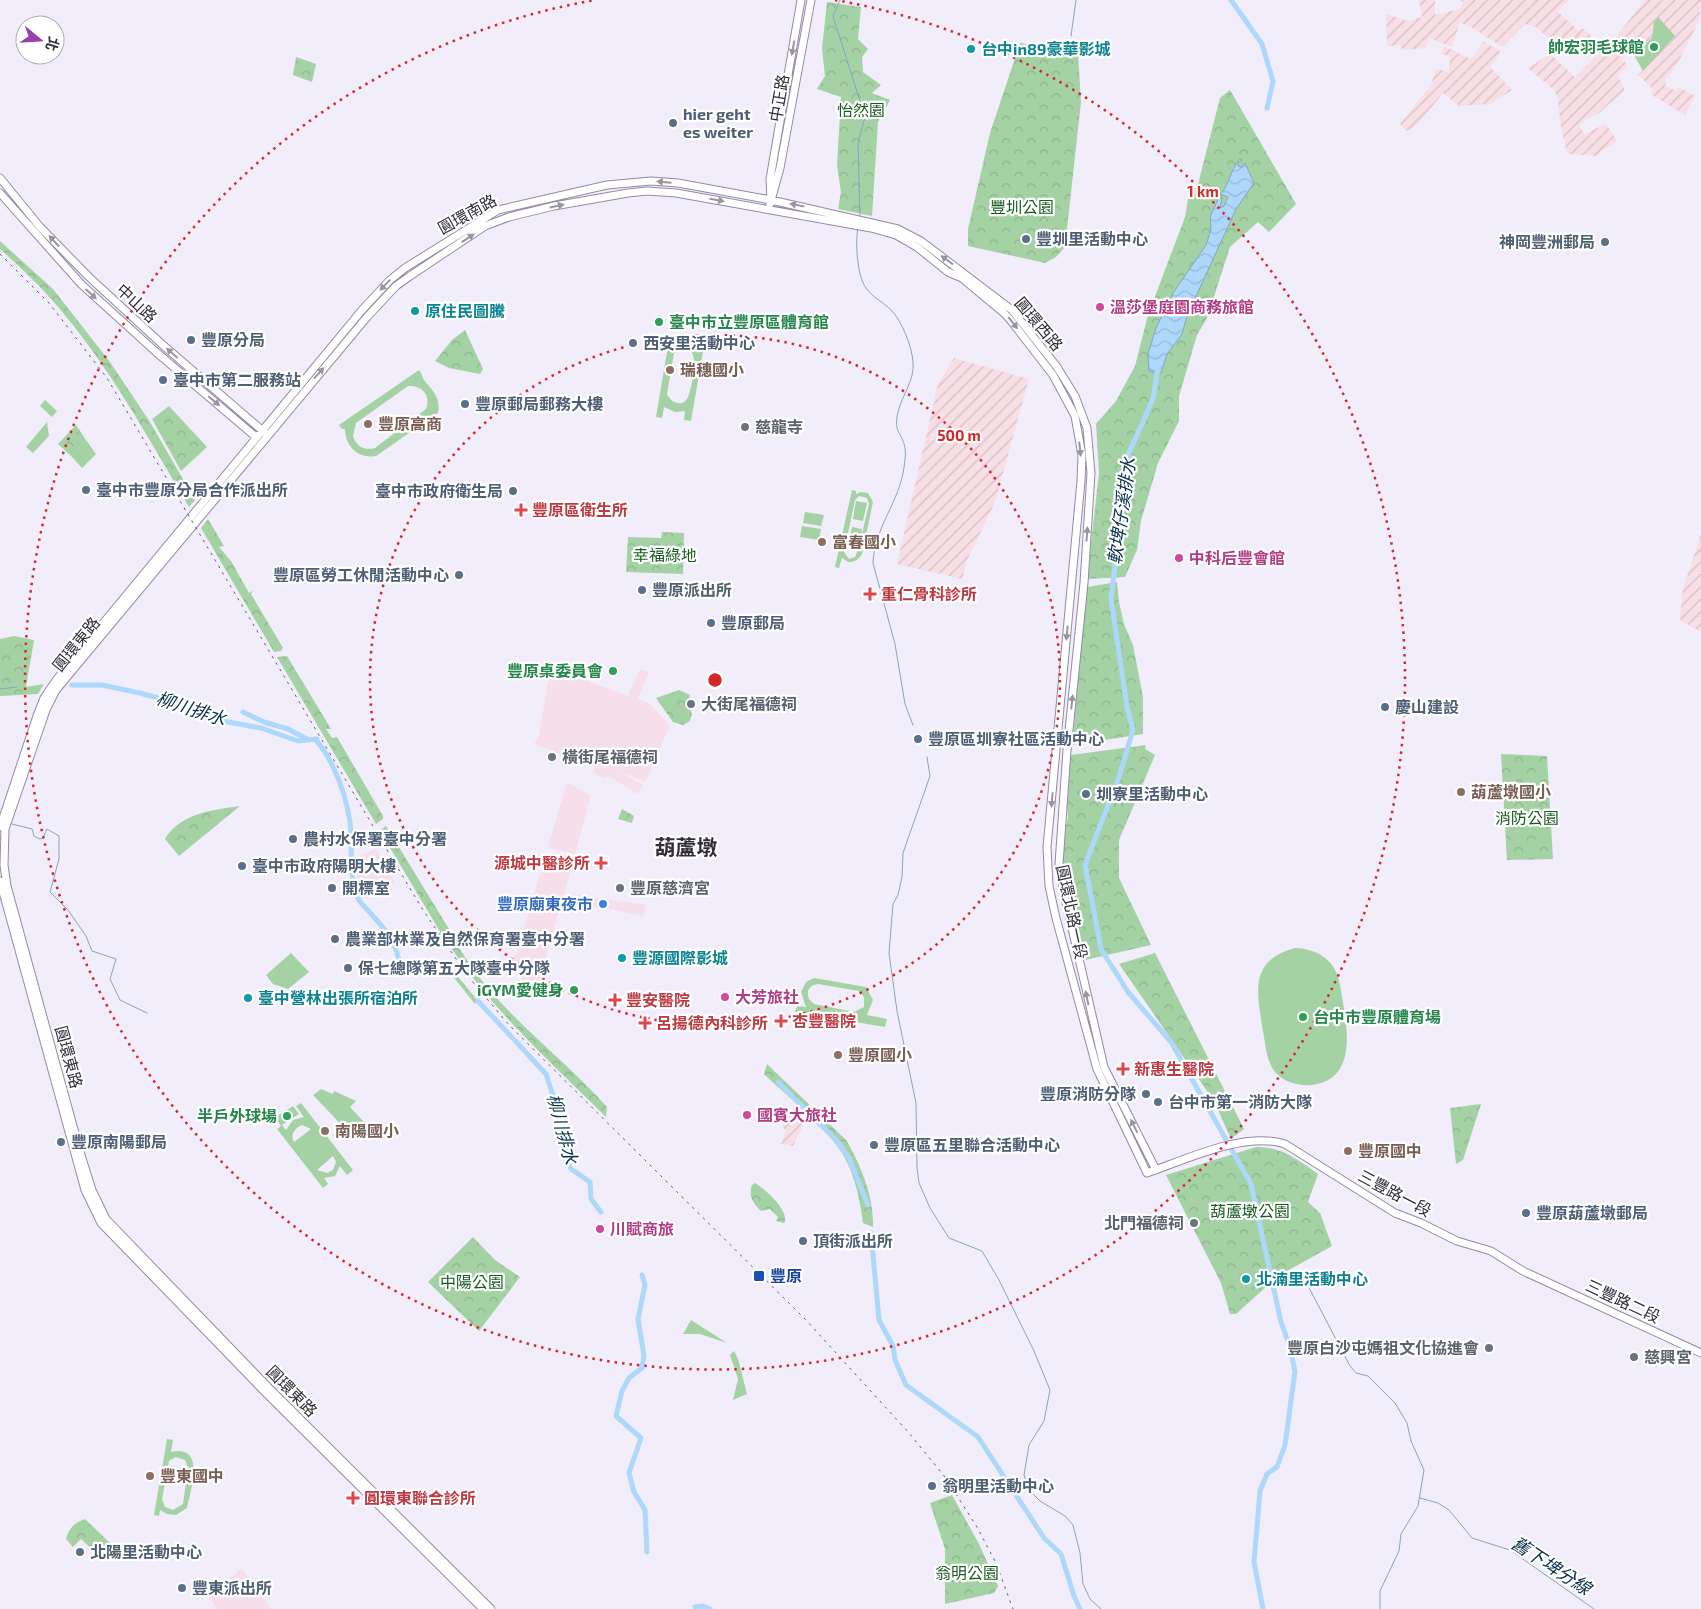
<svg xmlns="http://www.w3.org/2000/svg" width="1701" height="1609" font-family="'Exo 2','Noto Sans TC',sans-serif">
	<defs>
		<pattern id="industrial-furrows" width="10" height="10" patternUnits="userSpaceOnUse" patternTransform="scale(1.25)"><rect width="10" height="10" fill="#f8dee5"/><path d="M-1 1l2-2M0 10L10 0M9 11l2-2" fill="none" stroke="#d5bfc5"/></pattern>
		<pattern id="park-crowns" width="20" height="18" patternUnits="userSpaceOnUse" patternTransform="scale(1.25)"><rect width="20" height="18" fill="#a4d2a4"/><path d="M2 6a3 3 0 1 1 6 0M12 15a3 3 0 1 1 6 0" fill="none" stroke="#8eb48e"/></pattern>
		<pattern id="water-waves" width="16" height="10" patternUnits="userSpaceOnUse" patternTransform="scale(1.25)"><rect width="16" height="10" fill="#aed7fc"/><path d="M0 5q4-4 8 0t8 0" fill="none" stroke="#96b9d9"/></pattern>
	</defs>
	<rect width="100%" height="100%" fill="#f2edfa"/>
	<!-- commercial -->
	<path fill="#f6dfeb" d="M550,667L628,696L640,669L649,672L638,699L649,703L670,725L645,782L617,770L643,785L638,794L608,776L603,778L594,773V767L534,744L539,736Z
		M567,782L591,796L575,854L548,847Z
		M375,848L395,883L362,900L357,890V858Z
		M546,854L573,862L538,985L531,987L507,966L516,954Z
		M571,894L646,905L644,916L605,908L566,906Z
		M242,1569L271,1609H217L207,1594Z"/>
	<!-- industrial -->
	<path fill="url(#industrial-furrows)" d="M1419,0H1435V15L1459,9L1463,4L1461,0H1570L1557,11L1579,31L1582,28L1592,36L1582,49L1572,42L1562,49L1536,27L1525,24L1502,47L1468,25L1460,23L1452,47L1429,38L1426,48L1402,50L1400,45L1387,46L1386,14L1408,21L1422,17Z
		M1645,0H1701L1699,21L1682,55L1673,71L1664,80L1667,82L1665,85L1676,91L1678,87L1695,96L1685,115L1650,94L1653,89L1638,75L1644,69L1629,51L1622,60L1628,65L1619,73L1618,76L1625,90L1598,114L1585,120L1579,126L1584,134L1606,124L1617,141L1596,156L1567,154L1561,127L1557,96L1554,90L1528,68L1550,54L1575,77L1603,49L1605,51L1608,47Z
		M1484,41L1501,52L1490,67L1512,90L1490,104L1459,106L1443,93L1418,124L1407,131L1400,124L1431,85L1436,69L1449,72L1450,57L1441,53L1444,46L1471,59Z
		M954,358L1029,379L995,502L968,558L962,579L897,564L938,384Z
		M1701,534V632L1681,621L1680,618L1683,589Z
		M786,1105L804,1124L793,1146L781,1144L786,1132L780,1121L772,1115Z"/>
	<!-- grass -->
	<path fill="#a4d2a4" fill-rule="evenodd" d="M1658,17L1675,36L1643,71L1634,55L1652,38L1654,22Z
		M669,340L676,341V344L688,343L696,348L697,345L704,346L691,421L684,420L685,411L675,412L664,407L662,418L656,417ZM684,347L691,351C698,360 692,386 688,397C683,408 671,403 667,394L674,353Z
		M419,370C422,373 422,377 424,380C433,391 441,398 438,413L376,456C359,459 345,447 345,429H342L339,425ZM408,386C423,385 431,396 426,409L375,448C364,451 356,446 353,436L356,423Z
		M45,400L57,411L52,417L40,406Z
		M47,422L49,436L33,453L26,447Z
		M86,440L96,454L82,468L71,456Z
		M852,490L856,491V494L861,492L868,493L873,502L862,554C858,560 855,562 848,562L842,558L839,568L835,567ZM859,496L867,498L869,504L861,538L862,529L852,527L848,545L859,548L855,557L849,559L844,552L855,500Z
		M856,501L867,503L863,521L853,519Z
		M805,512L824,515L821,526L803,523Z
		M802,526L821,529L819,540L800,537Z
		M1295,948C1318,949 1336,960 1340,985C1345,1017 1362,1079 1312,1085C1300,1086 1286,1083 1277,1074C1266,1063 1266,1046 1263,1031C1257,993 1248,961 1295,948Z
		M291,953L309,972L288,989L273,984L266,975Z
		M814,978L866,987L873,1000L867,1015L887,1019L885,1027L795,1012L797,1006L806,1007L801,992L806,982ZM818,984L859,991L864,997V1007L854,1012L814,1004L809,999C806,991 809,985 818,984Z
		M321,1089L333,1094L334,1091L356,1101L350,1107L364,1122L350,1134L313,1095Z
		M301,1103L353,1170L347,1175L340,1166L335,1176L324,1178L328,1184L323,1188L277,1129L281,1126L275,1117L293,1106L299,1114L282,1125L286,1130L293,1120L304,1117L296,1106ZM302,1125L311,1129L294,1142C290,1134 295,1128 302,1125ZM333,1156L336,1162L333,1170L327,1173L317,1170Z
		M691,1320L727,1343L700,1334H683Z
		M734,1351L738,1359L747,1394L733,1400L738,1379L730,1355Z
		M167,1439L173,1440L171,1452C206,1444 191,1488 187,1508L176,1515L167,1514L160,1510L159,1516L154,1515ZM176,1457L185,1460L188,1468L183,1504L173,1510L165,1507L162,1499L169,1461Z"/>
	<!-- park -->
	<path fill="url(#park-crowns)" d="M827,2L861,7L858,39L868,49L862,57L863,72L881,85L872,93L890,100L878,122L872,216L838,209L841,192L837,166L841,97L817,89L825,76L822,49Z
		M1020,43L1078,53L1081,102L1065,247L1056,257L1045,263L968,246V229L990,133Z
		M296,57L316,64L312,82L293,75Z
		M1230,90L1296,204L1269,232L1258,222L1230,247L1207,318L1197,335L1179,396V421L1158,463L1141,521L1137,550L1125,577L1087,579L1099,473L1096,424L1116,401L1135,366L1148,315L1185,217L1190,188H1197L1220,98Z
		M0,241L53,289L110,362L150,422L195,500L189,507C147,436 107,362 52,300C36,282 18,265 0,249Z
		M465,330L483,369L480,374L449,368L435,361L452,340Z
		M169,406L207,447L181,471L152,419Z
		M76,425L86,440L71,456L58,444Z
		M208,519L224,546L219,547L231,561L249,593L253,591L251,594L283,648L281,651L274,652L201,528Z
		M662,532L684,533L683,574L626,572L628,537L661,538Z
		M1117,582L1119,602L1124,624L1133,645L1143,697V734L1072,745L1087,587Z
		M14,636L34,640L26,687L44,684L38,694L0,696V639Z
		M287,656L331,729H326L332,738L337,737L383,816V819L376,824L277,657Z
		M679,690L690,695L688,705L692,714L690,721L683,725L673,722L656,698Z
		M1146,745L1145,749L1155,755L1119,840V878L1151,945L1085,960L1063,870L1062,844L1068,817L1066,790L1071,755Z
		M1501,754L1547,756L1553,859L1507,860Z
		M240,806L179,856L165,839C180,813 213,810 240,806Z
		M622,809L634,816L632,823L618,819Z
		M386,826L449,929L450,936L445,940L380,831Z
		M456,942C493,1009 557,1051 607,1107L606,1117C552,1063 495,1013 452,949Z
		M1155,953L1244,1129L1231,1139L1214,1101L1119,964Z
		M445,961L474,996L477,1001L475,1004L443,964Z
		M767,1064L846,1140C861,1165 874,1197 873,1227L863,1223C860,1201 856,1180 846,1160C834,1134 786,1095 764,1074Z
		M1481,1104L1463,1160L1456,1164L1450,1108Z
		M1256,1147C1282,1147 1297,1159 1318,1174L1308,1202L1320,1213L1332,1246L1278,1276L1236,1314H1230L1221,1283L1166,1175Z
		M755,1183C765,1189 791,1212 784,1223L776,1221L778,1217L770,1209L761,1211C753,1202 748,1197 752,1185Z
		M473,1237L495,1260L520,1277L479,1331L428,1282Z
		M952,1495L979,1544L998,1586L994,1593L945,1604V1549L930,1503Z
		M85,1519L110,1543L98,1555L81,1539L73,1547L66,1539C69,1528 74,1523 85,1519Z"/>
	<!-- water -->
	<path fill="url(#water-waves)" stroke="#88a4c1" d="M1240,159L1242,160L1238,163V166L1242,167L1245,163L1254,183L1236,209L1187,316L1182,334L1167,354L1161,373L1149,371L1148,354L1156,328L1173,293L1206,245L1211,229L1210,217L1219,197L1222,199L1220,208L1224,206L1228,197L1220,194C1230,185 1230,169 1240,159Z"/>
	<g fill="none" stroke-linecap="round" stroke-linejoin="round">
		<!-- stream -->
		<path stroke="#88a4c1" stroke-width="1" d="M840,0L833,16L865,117L858,143L860,217
			M1071,36L1076,0
			M858,228C855,242 857,276 866,288C872,297 883,302 891,310C902,321 912,347 913,362C915,380 902,395 898,412C893,434 902,431 905,448C906,453 905,461 904,467C900,501 874,528 873,563L895,644L905,704L913,725
			M0,689L17,687
			M927,757L930,776L903,853L902,877L898,895L893,904L889,953L897,1011L916,1103L917,1168L919,1183L930,1208L949,1238L982,1251L999,1280L1034,1351L1050,1390L1044,1421L1029,1445L1024,1475L1029,1490L1040,1501L1065,1516L1073,1525L1080,1553L1083,1584L1090,1599L1101,1609
			M12,824L32,829L34,836L40,839L43,838L47,829L59,836V859L50,892L68,910L86,936L92,951L116,959L110,979L120,1000L147,1013
			M1306,1282L1350,1366L1356,1373L1368,1376L1395,1403L1407,1423L1411,1441L1424,1470L1418,1506L1401,1534L1399,1551L1380,1591V1609
			M1420,1498L1438,1503L1449,1510L1472,1538L1510,1550L1594,1609"/>
		<!-- canal -->
		<path stroke="#aed7fc" stroke-width="5" d="M1231,0L1262,44L1273,81L1267,108
			M1158,367L1153,399L1128,455L1111,599L1127,707L1133,730L1119,777L1085,865L1101,949L1128,992L1171,1042L1251,1184L1281,1322L1289,1344L1295,1371L1285,1445L1277,1467L1267,1474L1260,1491L1254,1562L1263,1609
			M72,685H102L140,693L183,705L206,718L261,728L298,741L317,739
			M243,712L264,722L288,729L307,739
			M315,739C335,761 349,802 351,832C352,852 349,882 359,900C362,905 368,910 372,915C389,933 396,943 401,968
			M478,1001L546,1074L567,1139V1161L571,1169L590,1182L591,1199L601,1212
			M778,1082L838,1142L849,1158L868,1205
			M871,1233L879,1320L893,1346L895,1360L906,1385L978,1437L1044,1538L1061,1554L1074,1596L1080,1609
			M642,1275L645,1285L638,1319L644,1356L642,1368L629,1378L622,1391L616,1416L641,1438L629,1473L634,1492L645,1510L647,1552
			M695,1607L703,1606L710,1609"/>
		<defs>
			<path id="primary" d="M0,178L40,227L89,277L164,346L264,432
				M0,193L81,284L156,352L256,437
				M771,200L770,179L801,0
				M770,204L780,168L811,0
				M0,827L37,716L44,698L57,679L362,310L390,280L405,268L498,210L607,185L651,181L678,183L771,200L898,229L921,241L1012,310L1057,367L1075,396L1087,428L1091,473L1084,583L1067,750L1059,864L1065,898L1104,1067L1156,1170
				M0,881L85,1190L101,1223L265,1392L483,1609
				M491,1609L267,1386L106,1219L92,1190L81,1155L7,886L4,865L5,829L46,710L56,690L367,317L396,286L410,276L485,226L509,217L554,206L628,193L647,191L676,193L871,228L896,235L917,247L948,272L962,278L1004,313L1012,322L1053,375L1075,416L1082,455L1081,481L1047,847L1049,886L1056,918L1097,1069L1147,1173C1187,1159 1245,1131 1285,1144L1395,1213L1421,1223L1457,1241L1491,1251L1523,1271L1701,1353"/>
		</defs>
		<!-- primary casing -->
		<use href="#primary" stroke="#9589a7" stroke-width="9"/>
		<!-- primary -->
		<use href="#primary" stroke="#fff" stroke-width="7"/>
		<!-- rail -->
		<path stroke="#5e5966" stroke-width="1" stroke-dasharray="2.5 5" stroke-linecap="butt" d="M0,254L49,303L107,378L421,907L467,975L509,1025L806,1320L909,1433L945,1477L977,1527L996,1563L1013,1609"/>
	</g>
	<!-- one-way arrows -->
	<defs><path id="oneway-solid" d="M-6-.8H1V-3.2L6.5 0L1 3.2V.8H-6Z" transform="scale(1.25)"/></defs>
	<g fill="#98969c">
		<use href="#oneway-solid" transform="translate(793 48) rotate(100)"/>
		<use href="#oneway-solid" transform="translate(664 182) rotate(-175)"/>
		<use href="#oneway-solid" transform="translate(717 200) rotate(10)"/>
		<use href="#oneway-solid" transform="translate(797 205) rotate(-169)"/>
		<use href="#oneway-solid" transform="translate(557 206) rotate(-12)"/>
		<use href="#oneway-solid" transform="translate(468 238) rotate(-33)"/>
		<use href="#oneway-solid" transform="translate(54 241) rotate(-133)"/>
		<use href="#oneway-solid" transform="translate(947 260) rotate(-144)"/>
		<use href="#oneway-solid" transform="translate(385 285) rotate(134)"/>
		<use href="#oneway-solid" transform="translate(91 294) rotate(42)"/>
		<use href="#oneway-solid" transform="translate(1013 323) rotate(51)"/>
		<use href="#oneway-solid" transform="translate(172 353) rotate(-139)"/>
		<use href="#oneway-solid" transform="translate(319 373) rotate(-48)"/>
		<use href="#oneway-solid" transform="translate(214 401) rotate(40)"/>
		<use href="#oneway-solid" transform="translate(1080 449) rotate(84)"/>
		<use href="#oneway-solid" transform="translate(1087 534) rotate(-86)"/>
		<use href="#oneway-solid" transform="translate(1067 633) rotate(96)"/>
		<use href="#oneway-solid" transform="translate(1072 702) rotate(-84)"/>
		<use href="#oneway-solid" transform="translate(1052 800) rotate(95)"/>
		<use href="#oneway-solid" transform="translate(1087 998) rotate(-102)"/>
		<use href="#oneway-solid" transform="translate(1134 1126) rotate(-117)"/>
	</g>
	<!-- distance rings -->
	<g fill="none" stroke="#d62828" stroke-width="2.5" stroke-dasharray="2.5 5">
		<circle cx="715" cy="680" r="345"/>
		<path d="M835 0A690 690 0 1 1 595 0"/>
	</g>
	<!-- markers -->
	<g fill="#2e9e5b" stroke="#fff" stroke-width="2">
		<circle cx="1654" cy="47" r="5"/>
		<circle cx="659" cy="322" r="5"/>
		<circle cx="613" cy="671" r="5"/>
		<circle cx="574" cy="990" r="5"/>
		<circle cx="1303" cy="1017" r="5"/>
		<circle cx="287" cy="1116" r="5"/>
	</g>
	<g fill="#0f9aa8" stroke="#fff" stroke-width="2">
		<circle cx="971" cy="49" r="5"/>
		<circle cx="415" cy="311" r="5"/>
		<circle cx="622" cy="958" r="5"/>
		<circle cx="248" cy="998" r="5"/>
		<circle cx="1246" cy="1279" r="5"/>
	</g>
	<g fill="#5c6f8a" stroke="#fff" stroke-width="2">
		<circle cx="673" cy="123" r="5"/>
		<circle cx="1026" cy="239" r="5"/>
		<circle cx="1605" cy="242" r="5"/>
		<circle cx="191" cy="340" r="5"/>
		<circle cx="633" cy="343" r="5"/>
		<circle cx="163" cy="380" r="5"/>
		<circle cx="465" cy="404" r="5"/>
		<circle cx="86" cy="490" r="5"/>
		<circle cx="513" cy="491" r="5"/>
		<circle cx="459" cy="575" r="5"/>
		<circle cx="642" cy="590" r="5"/>
		<circle cx="711" cy="623" r="5"/>
		<circle cx="1385" cy="707" r="5"/>
		<circle cx="918" cy="739" r="5"/>
		<circle cx="1086" cy="794" r="5"/>
		<circle cx="293" cy="839" r="5"/>
		<circle cx="242" cy="866" r="5"/>
		<circle cx="332" cy="888" r="5"/>
		<circle cx="335" cy="939" r="5"/>
		<circle cx="348" cy="968" r="5"/>
		<circle cx="1146" cy="1094" r="5"/>
		<circle cx="1158" cy="1102" r="5"/>
		<circle cx="61" cy="1142" r="5"/>
		<circle cx="874" cy="1145" r="5"/>
		<circle cx="1526" cy="1213" r="5"/>
		<circle cx="803" cy="1241" r="5"/>
		<circle cx="932" cy="1486" r="5"/>
		<circle cx="80" cy="1552" r="5"/>
		<circle cx="182" cy="1588" r="5"/>
	</g>
	<g fill="#d1479c" stroke="#fff" stroke-width="2">
		<circle cx="1100" cy="307" r="5"/>
		<circle cx="1179" cy="558" r="5"/>
		<circle cx="725" cy="997" r="5"/>
		<circle cx="747" cy="1115" r="5"/>
		<circle cx="600" cy="1229" r="5"/>
	</g>
	<g fill="#8d6e63" stroke="#fff" stroke-width="2">
		<circle cx="670" cy="370" r="5"/>
		<circle cx="368" cy="424" r="5"/>
		<circle cx="822" cy="542" r="5"/>
		<circle cx="1461" cy="792" r="5"/>
		<circle cx="838" cy="1055" r="5"/>
		<circle cx="325" cy="1131" r="5"/>
		<circle cx="1348" cy="1151" r="5"/>
		<circle cx="150" cy="1476" r="5"/>
	</g>
	<g fill="#6b7280" stroke="#fff" stroke-width="2">
		<circle cx="745" cy="427" r="5"/>
		<circle cx="691" cy="704" r="5"/>
		<circle cx="552" cy="757" r="5"/>
		<circle cx="620" cy="888" r="5"/>
		<circle cx="1194" cy="1223" r="5"/>
		<circle cx="1489" cy="1348" r="5"/>
		<circle cx="1634" cy="1357" r="5"/>
	</g>
	<g fill="#e0444e" stroke="#fff" stroke-width="2">
		<path d="M518.5 502.5h5v5h5v5h-5v5h-5v-5h-5v-5h5z"/>
		<path d="M867.5 586.5h5v5h5v5h-5v5h-5v-5h-5v-5h5z"/>
		<path d="M598.5 855.5h5v5h5v5h-5v5h-5v-5h-5v-5h5z"/>
		<path d="M612.5 992.5h5v5h5v5h-5v5h-5v-5h-5v-5h5z"/>
		<path d="M778.5 1013.5h5v5h5v5h-5v5h-5v-5h-5v-5h5z"/>
		<path d="M642.5 1015.5h5v5h5v5h-5v5h-5v-5h-5v-5h5z"/>
		<path d="M1120.5 1061.5h5v5h5v5h-5v5h-5v-5h-5v-5h5z"/>
		<path d="M350.5 1490.5h5v5h5v5h-5v5h-5v-5h-5v-5h5z"/>
	</g>
	<circle fill="#3f7fe0" stroke="#fff" stroke-width="2" cx="603" cy="904" r="5"/>
	<rect fill="#1a4fb4" stroke="#fff" stroke-width="2" x="753" y="1270" width="12" height="12" rx="2.5"/>
	<g text-anchor="middle" stroke-width="4.5" stroke-linejoin="round" paint-order="stroke">
		<!-- leisure labels -->
		<g font-size="16" font-weight="bold" fill="#27864d" stroke="#fff" text-anchor="end">
			<text x="1644" y="53">帥宏羽毛球館</text>
			<text x="669" y="328" text-anchor="start">臺中市立豐原區體育館</text>
			<text x="603" y="677">豐原桌委員會</text>
			<text x="564" y="996">iGYM愛健身</text>
			<text x="1313" y="1023" text-anchor="start">台中市豐原體育場</text>
			<text x="277" y="1122">半戶外球場</text>
		</g>
		<!-- culture labels -->
		<g font-size="16" font-weight="bold" fill="#0d838f" stroke="#fff" text-anchor="start">
			<text x="981" y="55">台中in89豪華影城</text>
			<text x="425" y="317">原住民圖騰</text>
			<text x="632" y="964">豐源國際影城</text>
			<text x="258" y="1004">臺中營林出張所宿泊所</text>
			<text x="1256" y="1285">北湳里活動中心</text>
		</g>
		<!-- street labels -->
		<g font-size="16" fill="#312c38" stroke="#fff">
			<text transform="translate(779 98) rotate(-80)" y="6">中正路</text>
			<text transform="translate(467 214) rotate(-29)" y="6">圓環南路</text>
			<text transform="translate(137 303) rotate(43)" y="6">中山路</text>
			<text transform="translate(1039 324) rotate(50)" y="6">圓環西路</text>
			<text transform="translate(76 644) rotate(-51)" y="6">圓環東路</text>
			<text transform="translate(1072 912) rotate(78)" y="6">圓環北路一段</text>
			<text transform="translate(69 1057) rotate(75)" y="6">圓環東路</text>
			<text transform="translate(1395 1193) rotate(28)" y="6">三豐路一段</text>
			<text transform="translate(1623 1301) rotate(25)" y="6">三豐路二段</text>
			<text transform="translate(292 1391) rotate(45)" y="6">圓環東路</text>
		</g>
		<!-- park labels -->
		<g font-size="16" fill="#185c20" stroke="#fff">
			<text x="861" y="116">怡然園</text>
			<text x="1022" y="213">豐圳公園</text>
			<text x="665" y="561">幸福綠地</text>
			<text x="1527" y="824">消防公園</text>
			<text x="1250" y="1217">葫蘆墩公園</text>
			<text x="472" y="1288">中陽公園</text>
			<text x="967" y="1579">翁明公園</text>
		</g>
		<!-- service labels -->
		<g font-size="16" font-weight="bold" fill="#4e5e75" stroke="#fff" text-anchor="start">
			<text x="683" y="120">hier geht<tspan x="683" dy="18">es weiter</tspan></text>
			<text x="1036" y="245">豐圳里活動中心</text>
			<text x="1595" y="248" text-anchor="end">神岡豐洲郵局</text>
			<text x="201" y="346">豐原分局</text>
			<text x="643" y="349">西安里活動中心</text>
			<text x="173" y="386">臺中市第二服務站</text>
			<text x="475" y="410">豐原郵局郵務大樓</text>
			<text x="96" y="496">臺中市豐原分局合作派出所</text>
			<text x="503" y="497" text-anchor="end">臺中市政府衛生局</text>
			<text x="449" y="581" text-anchor="end">豐原區勞工休閒活動中心</text>
			<text x="652" y="596">豐原派出所</text>
			<text x="721" y="629">豐原郵局</text>
			<text x="1395" y="713">慶山建設</text>
			<text x="928" y="745">豐原區圳寮社區活動中心</text>
			<text x="1096" y="800">圳寮里活動中心</text>
			<text x="303" y="845">農村水保署臺中分署</text>
			<text x="252" y="872">臺中市政府陽明大樓</text>
			<text x="342" y="894">開標室</text>
			<text x="345" y="945">農業部林業及自然保育署臺中分署</text>
			<text x="358" y="974">保七總隊第五大隊臺中分隊</text>
			<text x="1136" y="1100" text-anchor="end">豐原消防分隊</text>
			<text x="1168" y="1108">台中市第一消防大隊</text>
			<text x="71" y="1148">豐原南陽郵局</text>
			<text x="884" y="1151">豐原區五里聯合活動中心</text>
			<text x="1536" y="1219">豐原葫蘆墩郵局</text>
			<text x="813" y="1247">頂街派出所</text>
			<text x="942" y="1492">翁明里活動中心</text>
			<text x="90" y="1558">北陽里活動中心</text>
			<text x="192" y="1594">豐東派出所</text>
		</g>
		<!-- hotel labels -->
		<g font-size="16" font-weight="bold" fill="#b23c85" stroke="#fff" text-anchor="start">
			<text x="1110" y="313">溫莎堡庭園商務旅館</text>
			<text x="1189" y="564">中科后豐會館</text>
			<text x="735" y="1003">大芳旅社</text>
			<text x="757" y="1121">國賓大旅社</text>
			<text x="610" y="1235">川賦商旅</text>
		</g>
		<!-- education labels -->
		<g font-size="16" font-weight="bold" fill="#785e54" stroke="#fff" text-anchor="start">
			<text x="680" y="376">瑞穗國小</text>
			<text x="378" y="430">豐原高商</text>
			<text x="832" y="548">富春國小</text>
			<text x="1471" y="798">葫蘆墩國小</text>
			<text x="848" y="1061">豐原國小</text>
			<text x="335" y="1137">南陽國小</text>
			<text x="1358" y="1157">豐原國中</text>
			<text x="160" y="1482">豐東國中</text>
		</g>
		<!-- worship labels -->
		<g font-size="16" font-weight="bold" fill="#5b616d" stroke="#fff" text-anchor="start">
			<text x="755" y="433">慈龍寺</text>
			<text x="701" y="710">大街尾福德祠</text>
			<text x="562" y="763">橫街尾福德祠</text>
			<text x="630" y="894">豐原慈濟宮</text>
			<text x="1184" y="1229" text-anchor="end">北門福德祠</text>
			<text x="1479" y="1354" text-anchor="end">豐原白沙屯媽祖文化協進會</text>
			<text x="1644" y="1363">慈興宮</text>
		</g>
		<!-- health labels -->
		<g font-size="16" font-weight="bold" fill="#be3a42" stroke="#fff" text-anchor="start">
			<text x="532" y="516">豐原區衛生所</text>
			<text x="881" y="600">重仁骨科診所</text>
			<text x="590" y="869" text-anchor="end">源城中醫診所</text>
			<text x="626" y="1006">豐安醫院</text>
			<text x="792" y="1027">杏豐醫院</text>
			<text x="656" y="1029">呂揚德內科診所</text>
			<text x="1134" y="1075">新惠生醫院</text>
			<text x="364" y="1504">圓環東聯合診所</text>
		</g>
		<!-- shop labels -->
		<g font-size="16" font-weight="bold" fill="#366cbe" stroke="#fff" text-anchor="end">
			<text x="593" y="910">豐原廟東夜市</text>
		</g>
		<!-- transit labels -->
		<g font-size="16" font-weight="bold" fill="#164399" stroke="#fff" text-anchor="start">
			<text x="770" y="1282">豐原</text>
		</g>
		<!-- water labels -->
		<g font-size="18" font-style="italic" fill="#08304d" stroke="#fff">
			<text transform="translate(1122 511) rotate(-82)" y="6">軟埤仔溪排水</text>
			<text transform="translate(191 709) rotate(18)" y="6">柳川排水</text>
			<text transform="translate(562 1129) rotate(75)" y="6">柳川排水</text>
			<text transform="translate(1551 1566) rotate(33)" y="6">舊下埤分線</text>
		</g>
		<!-- district labels -->
		<g font-size="21" font-weight="bold" fill="#312c38" stroke="#fff">
			<text x="686" y="855">葫蘆墩</text>
		</g>
	</g>
	<circle cx="715" cy="680" r="8" fill="#d62828" stroke="#fff" stroke-width="2.5"/>
	<g font-size="15" text-anchor="middle" font-weight="bold" fill="#d62828" stroke="#fff" stroke-width="4.5" stroke-linejoin="round" paint-order="stroke">
		<text x="1203" y="197">1 km</text>
		<text x="959" y="441">500 m</text>
	</g>
	<!-- north arrow -->
	<g transform="translate(40 40) rotate(108)"><circle r="24" fill="#ffffff" stroke="#adabaf"/>
	<path d="M0-4L9 19L0 12L-9 19Z" fill="#9940ac"/>
	<text y="-8" font-size="14" font-weight="bold" text-anchor="middle" fill="#312c38">北</text>
	</g>
</svg>
